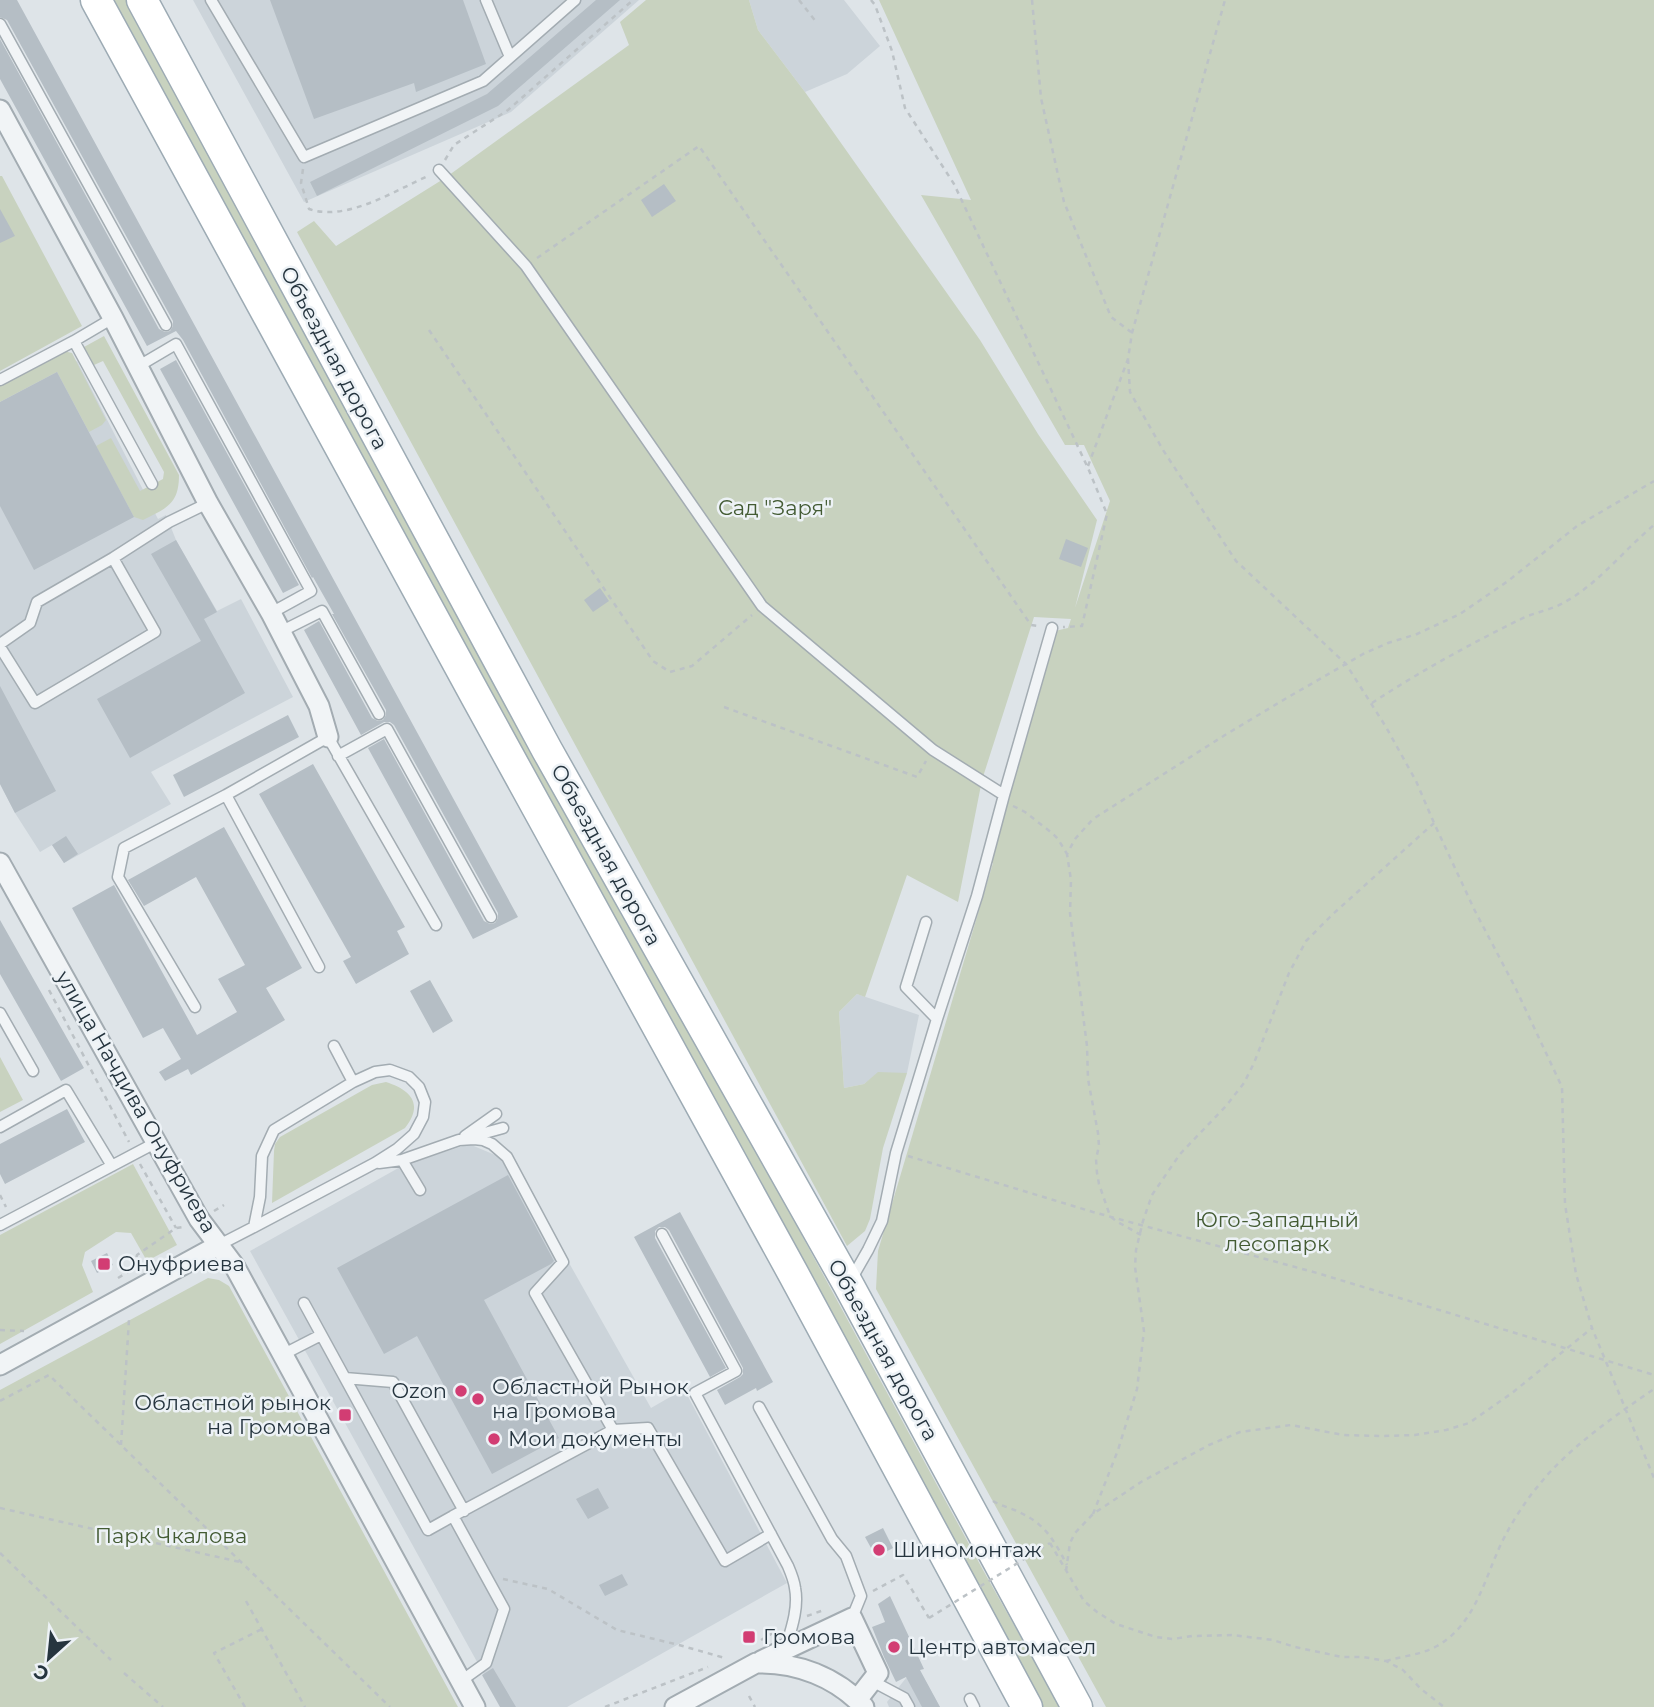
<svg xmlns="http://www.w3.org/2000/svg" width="1654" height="1707" font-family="Montserrat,sans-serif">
	<rect width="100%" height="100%" fill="#dee4e8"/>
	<!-- built -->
	<path fill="#ccd4da" d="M193,0H639L511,112L304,202Z
		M749,0H844L880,46L847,74L805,92L758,30Z
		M77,361L158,519L166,515L176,540L217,611L241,599L293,697L151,772L171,804L64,863L52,845L40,852L15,813L0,784V402Z
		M857,994L919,1015L907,1073H878L864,1084L844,1088L839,1012Z
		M469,1144L512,1162L651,1408L684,1389L787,1583L567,1707H502L250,1251L402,1166Z
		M920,1671L940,1707H889L887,1702L906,1678Z"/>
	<!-- green -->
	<path fill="#c8d2bf" d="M114,0H132L282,275L983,1570L1060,1707H1039Z
		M646,0H749L758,30L805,92L980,340L1038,434L1097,520L1075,608L1110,501L1084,445H1065L921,195L971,200L879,0H1654V1707H1106L876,1289L878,1251L993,863L980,864L1046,633L1068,628L1071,619L1034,617L982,780L958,902L907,875L865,997L857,994L839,1012L844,1088L864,1084L878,1072L907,1073L883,1148L870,1219L865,1231L847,1246L297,232L314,221L336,246L445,178L629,45L620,22Z
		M0,176H2L82,326L0,371Z
		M104,336L179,475C179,504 167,508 143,520L134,517L96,446L111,438L140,491L163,479L164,472L103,361L94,365L84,347Z
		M64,351L72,353L106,420L102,425L89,432L57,372L0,402V386Z
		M0,1057L23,1100L0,1112Z
		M386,1082C411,1090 424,1104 405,1128L272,1203L274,1151L275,1144L280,1137L372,1085Z
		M133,1164L177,1245L147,1261L131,1233L116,1232L85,1252L82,1265L93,1292L0,1344V1235Z
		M208,1278L219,1280L229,1286L458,1707H0V1390Z"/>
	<!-- building -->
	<path fill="#b5bec5" d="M0,0H17L518,917L473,939L368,748L384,739L484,921L490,924L495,923L498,918V913L394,725L390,722H384L361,735L304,630L319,621L372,718L378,721L383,720L386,715V710L332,614H334L313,577L312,578L183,340L176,331L147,346L0,79V39L159,329L165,332L170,331L173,326V321L7,20L0,17Z
		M270,0H463L486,64L416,92L414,83L314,119Z
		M596,0H620L498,106L317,196L310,182L487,94Z
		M664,184L676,201L652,217L641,200Z
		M0,209L15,236L0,243Z
		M176,360L299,585L283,593L160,369Z
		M57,372L134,517L34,570L0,506V402Z
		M1066,539L1088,548L1081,567L1059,559Z
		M176,540L217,612L204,619L245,693L130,758L97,699L201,641L151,554Z
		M600,588L609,601L593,612L584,600Z
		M0,686L56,791L15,813L0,784Z
		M288,715L299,737L184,797L173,775Z
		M313,764L405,927L397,931L409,954L356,984L343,961L351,957L259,794Z
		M224,827L302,968L266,988L285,1020L191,1075L188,1069L165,1081L159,1072L181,1059L163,1028L143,1038L72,908L114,885L197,1035L237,1012L218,979L245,965L196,877L144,906L128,880Z
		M66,836L78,854L64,863L52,845Z
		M0,920L84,1068L61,1081L0,974Z
		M430,980L453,1021L433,1033L410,991Z
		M67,1109L85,1142L5,1184L0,1174V1144Z
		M508,1175L554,1261L551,1264L484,1300L559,1438L492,1474L417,1336L384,1354L337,1268Z
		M680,1212L773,1382L757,1391L756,1388L725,1405L717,1390L740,1377L743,1374V1368L669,1230L665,1227H659L655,1231V1238L726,1368L710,1377L634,1237Z
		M107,1253L113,1265L97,1273L91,1261Z
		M598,1488L609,1508L588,1519L576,1499Z
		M883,1528L893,1548L876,1557L865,1537Z
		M622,1574L628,1585L605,1596L599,1585Z
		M890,1596L924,1669L920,1670L940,1707H922L906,1677L896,1682L884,1657L872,1627L885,1622L878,1604Z
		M493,1668L516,1707H500L482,1675Z"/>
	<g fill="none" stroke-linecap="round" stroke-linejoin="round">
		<defs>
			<path id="service" d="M211,0L304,157L483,81L575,0
				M486,0L510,57
				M0,24L166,325
				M439,170L526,266L762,606L933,750L1004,795
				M74,341L152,484
				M137,367L176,344L311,591L271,613
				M0,380L74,341L113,318
				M280,632L322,611L379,714
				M0,644L30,623L37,602L113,558L169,522L208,503
				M0,647L35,703L155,632L113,558
				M338,756L387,729L491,917
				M226,795L319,967
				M195,1007L118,877L124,848L226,795L328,737L436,925
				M0,1013L33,1071
				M937,1019L977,896L1004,795L1052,628
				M334,1046L353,1082
				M0,1127L66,1090L112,1166
				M465,1136L496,1114
				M459,1140L474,1139L483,1140L492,1144L507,1157L563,1262L535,1293L613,1430
				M402,1160L420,1190
				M379,1163L402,1160L459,1140L503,1128
				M0,1225L157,1142
				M662,1234L736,1371L695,1393L788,1566C791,1573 794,1580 795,1588C799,1608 791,1630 785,1650
				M219,1245L254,1227L375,1163L397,1149L414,1134L423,1117L425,1102L419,1087L409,1077L390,1070L375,1072L353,1082L274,1130L262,1156L260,1197L254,1227
				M852,1278L868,1250L882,1221L896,1153L937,1019L906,987L926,922
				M304,1303L428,1530L453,1516
				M282,1355L321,1335
				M345,1378L393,1382L464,1511
				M759,1407L832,1539L846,1556L861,1596L852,1618
				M461,1681L486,1663L504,1609L453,1516L613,1430L648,1428L725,1561L771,1534
				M872,1681L904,1698L909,1707
				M970,1699L974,1707"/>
			<path id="minor" d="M0,110L113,318L208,503L271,613L319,706L328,737
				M0,863L199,1219L235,1267L475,1707
				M0,1365L219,1245
				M761,1661L852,1618L878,1673L857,1700
				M675,1707L756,1663C797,1662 836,1677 864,1707"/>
			<path id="primary" d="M96,0L478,700L794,1275L1027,1707
				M142,0L547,750L848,1284L1077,1707"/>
		</defs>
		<!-- service casing -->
		<use href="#service" stroke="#a3acb2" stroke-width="13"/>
		<!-- minor casing -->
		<use href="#minor" stroke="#a3acb2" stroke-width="23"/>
		<!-- primary casing -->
		<use href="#primary" stroke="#9dabb4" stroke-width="33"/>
		<!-- path -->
		<path stroke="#bcc2c6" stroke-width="2.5" stroke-dasharray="5 5" stroke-linecap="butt" d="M799,0L817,23
			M871,0L875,5L892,51L905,108L954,184L1088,468L1107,514L1082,626L1063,627
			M1032,0L1041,98L1064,202L1111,317L1131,332
			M445,160L454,145L508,110L633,0
			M303,169L301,183L309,209C346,222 394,191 428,176
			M537,258L699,146L1031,625L1039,626
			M429,330L653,661L670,672L692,666L752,615
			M1128,359L1130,392L1163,450L1236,561L1346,664L1386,727L1416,781L1434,823L1475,911L1515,987L1562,1087L1565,1204L1576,1274L1592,1328L1654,1478
			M1088,466L1128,359L1132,333L1225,0
			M1372,703C1419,672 1470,644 1521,619C1535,612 1552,610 1565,602C1599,583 1624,550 1654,525
			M724,707L917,777L926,761
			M1013,806L1025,812L1052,833L1058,839L1067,854
			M49,990L129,1142
			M908,1156L1093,1212L1317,1273L1654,1375
			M140,1164L176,1228
			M0,1195L6,1207
			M214,1211L224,1205
			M1141,1235L1116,1221L1110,1216L1099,1184L1097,1173L1096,1159L1099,1146L1098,1133L1088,1079L1087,1046L1070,913L1071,880L1067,854L1075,839L1093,819L1225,735L1285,699L1363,654L1388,643L1417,634L1460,614L1508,581L1577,526L1654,481
			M118,1278L133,1269L137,1255L176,1228L184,1227
			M0,1330L24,1331
			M0,1401L49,1375L390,1707
			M121,1445L129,1320
			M993,1501C1001,1506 1011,1508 1019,1512C1045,1524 1054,1540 1067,1565
			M0,1508L240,1562
			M1093,1514L1118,1450L1137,1389L1144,1331L1135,1267L1136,1250L1143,1221L1152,1195L1180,1154L1226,1106L1244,1083L1254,1063L1289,973L1306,941L1333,914L1434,823
			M1050,1543L1084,1601L1097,1612L1116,1624L1156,1637L1173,1639L1192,1636L1232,1635L1273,1640L1295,1647L1342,1657H1363L1386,1661L1403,1670L1421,1689L1444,1707
			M0,1553L111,1660
			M1066,1571L1070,1543L1075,1533L1093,1514L1141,1482L1209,1445L1240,1432L1291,1425L1343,1435L1384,1436L1415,1435L1446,1430L1469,1423L1512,1393L1592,1328
			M503,1579L548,1589L617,1630L679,1645L725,1658
			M873,1591L903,1575L929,1618
			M246,1601L305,1707
			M807,1616L824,1610
			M761,1640L776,1631
			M1386,1661C1402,1656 1421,1655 1437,1646C1472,1626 1482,1588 1497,1553C1505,1533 1524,1502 1539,1485C1567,1449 1616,1415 1654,1389
			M124,1673L163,1707
			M749,1696L755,1707
			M245,1707L214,1653L262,1629
			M605,1707L708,1667"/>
		<!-- service -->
		<use href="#service" stroke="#f1f4f6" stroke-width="10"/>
		<!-- minor -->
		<use href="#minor" stroke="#f1f4f6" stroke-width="19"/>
		<!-- primary -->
		<use href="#primary" stroke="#fff" stroke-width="30"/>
		<!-- path-bridge -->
		<path stroke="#bcc2c6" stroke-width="2.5" stroke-dasharray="5 5" stroke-linecap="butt" d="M929,1618L1050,1543"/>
	</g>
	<!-- markers -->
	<g fill="#d23d73" stroke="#edf2f6" stroke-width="2.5">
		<rect x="97" y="1257" width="14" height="14" rx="3.5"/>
		<circle cx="461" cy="1391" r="7"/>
		<circle cx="478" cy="1399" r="7"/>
		<rect x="338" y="1408" width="14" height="14" rx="3.5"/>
		<circle cx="494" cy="1439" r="7"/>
		<circle cx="879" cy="1550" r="7"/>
		<rect x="742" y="1630" width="14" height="14" rx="3.5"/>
		<circle cx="894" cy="1647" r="7"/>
	</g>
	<g text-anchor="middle" stroke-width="5" stroke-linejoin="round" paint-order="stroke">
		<!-- street labels -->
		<g font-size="21" fill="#26353f" stroke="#edf2f6">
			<text transform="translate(334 358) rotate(62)" y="7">Объездная дорога</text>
			<text transform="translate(606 855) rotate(61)" y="7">Объездная дорога</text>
			<text transform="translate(136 1102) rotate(60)" y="7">улица Начдива Онуфриева</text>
			<text transform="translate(883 1350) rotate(61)" y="7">Объездная дорога</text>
		</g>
		<!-- park labels -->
		<g font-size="21" fill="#435b33" stroke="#edf2f6">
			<text x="775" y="515">Сад "Заря"</text>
			<text x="1277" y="1227">Юго-Западный<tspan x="1277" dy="24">лесопарк</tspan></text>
			<text x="171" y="1543">Парк Чкалова</text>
		</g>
		<!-- poi labels -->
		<g font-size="21" fill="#26353f" stroke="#edf2f6" text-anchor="start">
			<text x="118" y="1271">Онуфриева</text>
			<text x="492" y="1394">Областной Рынок<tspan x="492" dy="24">на Громова</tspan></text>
			<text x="447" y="1398" text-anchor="end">Ozon</text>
			<text x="331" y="1410" text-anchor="end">Областной рынок<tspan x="331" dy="24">на Громова</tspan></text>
			<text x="508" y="1446">Мои документы</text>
			<text x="893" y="1557">Шиномонтаж</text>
			<text x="763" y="1644">Громова</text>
			<text x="908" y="1654">Центр автомасел</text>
		</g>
	</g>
	<!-- north arrow -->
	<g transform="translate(49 1658) rotate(207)" stroke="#edf2f6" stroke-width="5" paint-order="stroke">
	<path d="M0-5L12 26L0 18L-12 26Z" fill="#26353f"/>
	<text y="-10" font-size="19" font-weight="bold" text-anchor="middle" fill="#26353f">С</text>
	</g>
</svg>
